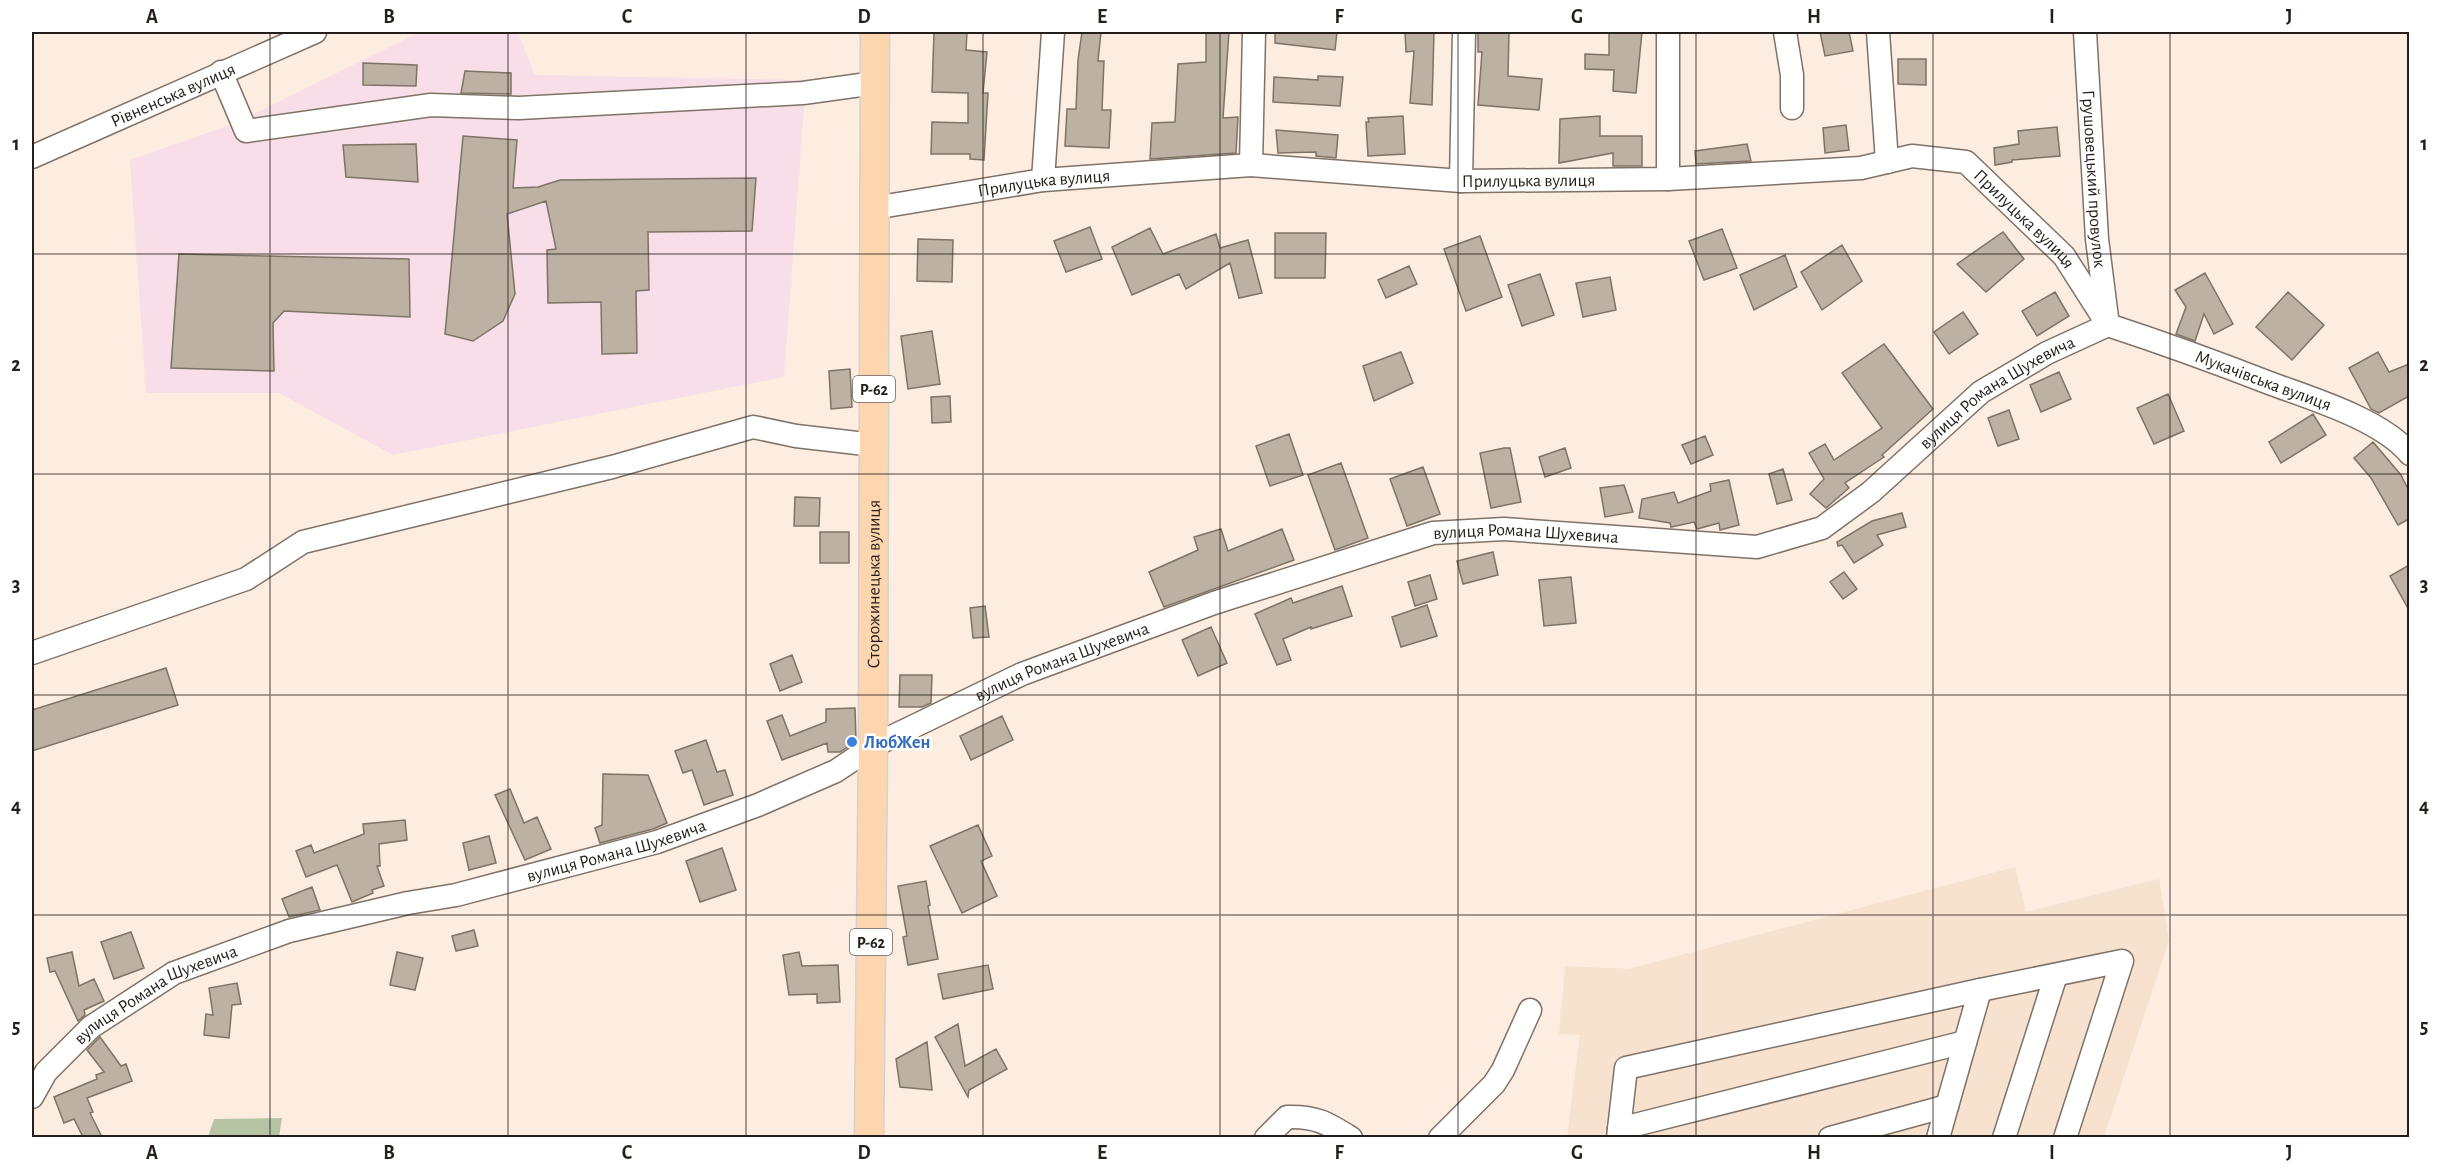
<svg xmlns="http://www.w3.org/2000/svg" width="2441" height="1169" font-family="'Alegreya Sans',sans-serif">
	<rect width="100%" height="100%" fill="#fcede0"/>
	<!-- built -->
	<path fill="#f7e1cf" d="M2015,867L2026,912L2159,879L2169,940L2104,1137H1567L1580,1035L1559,1034L1565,966L1628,969Z"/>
	<!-- education -->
	<path fill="#f7dee8" d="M420,32H518L534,75L806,80L784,377L393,455L279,393H146L130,160L233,124Z"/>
	<!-- forest -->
	<path fill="#b6c3a5" d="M282,1118L279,1137H208L214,1119Z"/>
	<!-- building -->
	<path fill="#bcb1a3" stroke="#7d7466" stroke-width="1.5" d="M934,32H967L966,50L987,52L983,93H988L984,160L970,159V154H931L932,122L968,123V93L932,92Z
		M1082,32H1101L1098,61H1104L1102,110H1111L1109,148L1065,146L1067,109H1076L1078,60Z
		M1206,32H1229L1223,118L1238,117L1236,153L1150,159L1152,123L1175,122L1178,64L1206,62Z
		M1275,32H1337L1335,50L1275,43Z
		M1405,32H1434L1432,105L1410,103L1414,51L1406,52Z
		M1478,32H1509L1508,76L1542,79L1539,110L1478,105L1482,52H1478Z
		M1609,32H1642L1636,93L1613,91L1614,70L1585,69V54L1609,55Z
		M1820,32H1849L1853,51L1825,56Z
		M1898,59H1926V85L1898,84Z
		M363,63L417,65L416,86L363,85Z
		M465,71L511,73V94L461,93Z
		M1318,76L1343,77L1340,106L1273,102L1274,77L1318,80Z
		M1403,116L1405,154L1368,156L1366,122H1369L1368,118Z
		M1600,116V136H1642V166H1613V153L1559,163L1560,119Z
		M1846,125L1849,150L1825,153L1823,128Z
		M2057,127L2060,156L2012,160V162L1995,165L1994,148L2019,144L2018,131Z
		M1276,130L1338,135L1336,158L1316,156V152L1278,153Z
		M463,136L517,140L513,188L538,187L560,180L756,178L752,231L648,232L649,290L636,291L637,353L602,354L601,302L548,303L547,250L556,249L546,201L507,214L515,294L503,321L473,341L445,334Z
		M416,144L418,182L346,177L343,145Z
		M1747,144L1751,161L1696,164L1695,151Z
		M1090,227L1102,259L1066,272L1054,241Z
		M1150,228L1163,254L1216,234L1220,248L1248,240L1262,293L1239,298L1230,263L1186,289L1179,274L1132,295L1112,247Z
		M1722,229L1737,268L1704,280L1689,241Z
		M2003,232L2024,259L1986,292L1957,264Z
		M1275,233H1326L1325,278H1275Z
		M1480,236L1502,297L1466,311L1444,249Z
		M918,239L953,240L952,282L917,281Z
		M1842,245L1862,281L1822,310L1801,272Z
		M179,254L409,259L410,317L284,311L273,323L274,371L171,368Z
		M1785,255L1797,287L1754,310L1740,275Z
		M1409,266L1417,284L1386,298L1378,280Z
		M2205,273L2233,324L2214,334L2204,314L2195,341L2176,334L2186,307L2175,290Z
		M1540,274L1554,315L1522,326L1508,285Z
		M1610,277L1616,310L1583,317L1576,283Z
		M2055,292L2069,316L2037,336L2022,311Z
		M2288,292L2324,325L2292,360L2256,327Z
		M1963,312L1978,334L1949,354L1934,332Z
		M932,331L940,384L908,389L901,336Z
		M1884,344L1933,409L1882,455L1884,457L1845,483L1849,488L1826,508L1810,494L1824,479L1809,453L1825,444L1834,460L1882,428L1842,373Z
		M1401,352L1413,383L1374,401L1363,366Z
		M2378,352L2389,372L2409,364V396L2379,413L2371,409L2349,368Z
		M850,369L852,407L831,409L829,371Z
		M2059,372L2071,399L2041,412L2030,385Z
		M2168,394L2184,431L2154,444L2137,408Z
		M950,396L951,422L932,423L931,397Z
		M2009,410L2019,439L1998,446L1988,418Z
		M2313,414L2326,435L2281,463L2269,442Z
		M1289,434L1303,475L1270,486L1256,446Z
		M1705,436L1713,455L1691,464L1682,445Z
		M2373,442L2401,475L2409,491V519L2398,525L2371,478L2354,458Z
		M1504,448H1510L1521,502L1491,508L1480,453Z
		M1565,448L1571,468L1545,477L1539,457Z
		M1341,463L1368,538L1335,550L1308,475Z
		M1423,467L1440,514L1407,526L1390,479Z
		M1783,469L1792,500L1777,504L1769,474Z
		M1729,480L1739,525L1720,530L1719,523L1697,529L1694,522L1671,527L1670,523L1639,518L1642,499L1674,492L1678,503L1711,491L1710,484Z
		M1624,485L1633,512L1605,517L1600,488Z
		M795,497L820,498L819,526H794Z
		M1902,513L1906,527L1877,535L1883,545L1854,563L1842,545L1838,546L1837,542L1872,521Z
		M1221,529L1228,551L1282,529L1294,560L1164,607L1149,572L1198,550L1194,537Z
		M820,532H849V563H820Z
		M1493,552L1498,575L1463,584L1457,561Z
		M2409,565V610L2390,576Z
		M1844,572L1857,589L1843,599L1830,582Z
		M1430,575L1437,599L1415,606L1408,582Z
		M1571,577L1576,623L1544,626L1539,580Z
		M1342,586L1352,616L1311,629V627L1283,639L1291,660L1277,665L1255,614L1291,598L1293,603Z
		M1427,605L1437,636L1401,647L1392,617Z
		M985,606L989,637L973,638L970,608Z
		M1211,627L1227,663L1198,676L1182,640Z
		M792,655L802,682L780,691L770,664Z
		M166,668L178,705L32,751V710Z
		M900,675H932L931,703L922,707H899Z
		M855,708L856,741L840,752H828L827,743L782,760L767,721L782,715L790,736L826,722V709Z
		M1002,716L1013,740L971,760L960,736Z
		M706,740L717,772L725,770L733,795L704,805L692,770L683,773L675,751Z
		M603,774L648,775L667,823L653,829L600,843L595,828L602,825Z
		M510,789L524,823L537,817L551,849L525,860L495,795Z
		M405,820L407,840L379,844L380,866H377L384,886L372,890L373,893L352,902L337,865L306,877L296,851L311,845L314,853L364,834L363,824Z
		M978,825L992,856L981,861L997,896L962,913L930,846Z
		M489,836L496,863L469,870L463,843Z
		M722,848L736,890L700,902L686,861Z
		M926,881L930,905L928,906L938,959L908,965L903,937L907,936L898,886Z
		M312,887L320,910L289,917L282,899Z
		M474,930L478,946L456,951L452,936Z
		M131,932L144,968L114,979L101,942Z
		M72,952L79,986L94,979L104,1001L84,1010L85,1015L78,1021L55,971L50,972L47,958Z
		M397,952L423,958L415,990L390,985Z
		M799,952L802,966L838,965L840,1002L817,1003V994L789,995L783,955Z
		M988,965L993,989L943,999L938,974Z
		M237,983L241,1004L232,1005L229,1038L204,1035L206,1014L213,1015L209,988Z
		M958,1024L965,1066L996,1049L1007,1069L969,1090L968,1097L935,1037Z
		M100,1037L121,1066L126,1064L132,1081L87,1098L93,1112L90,1113L102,1137H83L74,1119L64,1123L54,1097L97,1079L96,1075L104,1072L87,1050Z
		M927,1042L932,1090L900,1087L896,1059Z"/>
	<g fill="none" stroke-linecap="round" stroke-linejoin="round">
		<defs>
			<g id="minor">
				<path d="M1668,32V179"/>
				<path d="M1785,32L1792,75V108"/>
				<path d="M1878,32L1887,162"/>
				<path id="s1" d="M2085,32L2097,239L2107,318"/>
				<path d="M221,72L246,131L431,105L519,108L803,93L875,83"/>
				<path id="s2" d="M32,157L315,32"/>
				<path d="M1251,165L1254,32"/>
				<path d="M1043,180L1053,32"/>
				<path d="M1461,181L1464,32"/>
				<path id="s3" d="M874,208L1043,180L1251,165L1461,181L1668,179L1861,168L1912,156L1966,162L2064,256L2108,325"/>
				<path id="s4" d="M2108,325C2163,343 2218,363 2272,384C2313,399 2382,420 2410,454"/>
				<path d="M32,653L246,579L303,542L612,467L753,427L796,436L874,445"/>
				<path d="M1980,990L2122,961L2065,1138"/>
				<path id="s5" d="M32,1097L46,1072L91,1027L174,973L289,931L408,903L456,895L657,842L758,805L836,771L873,746L1022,674L1214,603L1433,533L1504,529L1757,547L1822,528L1871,492L1981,392L2047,353L2108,325"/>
				<path d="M1619,1129L1965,1042"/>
				<path d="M1266,1138L1287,1117C1316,1116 1327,1123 1351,1138"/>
				<path d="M1440,1138L1494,1084L1503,1070L1530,1010"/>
				<path d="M1618,1138L1626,1068L1980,990L1938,1138"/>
				<path d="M1830,1138L1947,1106"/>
				<path d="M2004,1138L2056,975"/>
			</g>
			<g id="major">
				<path id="s6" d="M869,1138L873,746L875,32"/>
			</g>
		</defs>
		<!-- minor casing -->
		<use href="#minor" stroke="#7f7267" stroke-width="25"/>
		<!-- major casing -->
		<use href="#major" stroke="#d3d2d1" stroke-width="31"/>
		<!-- minor -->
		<use href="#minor" stroke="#fff" stroke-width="22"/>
		<!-- major -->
		<use href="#major" stroke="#fdd6b0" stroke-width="28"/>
	</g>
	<!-- grid -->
	<path fill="none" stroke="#251f1b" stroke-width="1.5" stroke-opacity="0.55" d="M270,32V1138M508,32V1138M746,32V1138M983,32V1138M1220,32V1138M1458,32V1138M1696,32V1138M1933,32V1138M2170,32V1138M32,254H2410M32,474H2410M32,695H2410M32,915H2410"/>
	<!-- markers -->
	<circle fill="#3f7fe0" stroke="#fff" stroke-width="2" cx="852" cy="742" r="6"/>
	<g text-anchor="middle" stroke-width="5" stroke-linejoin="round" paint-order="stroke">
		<!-- shield labels -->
		<g fill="#fff" stroke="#66625f" stroke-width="1.5">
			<rect x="853" y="376" width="42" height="26" rx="4.5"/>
			<rect x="850" y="929" width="42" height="26" rx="4.5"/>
		</g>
		<g font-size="16" font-weight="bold" fill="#251f1b">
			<text x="874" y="395">Р-62</text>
			<text x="871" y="948">Р-62</text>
		</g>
		<!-- street labels -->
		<g font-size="18" fill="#251f1b" stroke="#fff">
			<text dy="6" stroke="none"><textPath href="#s2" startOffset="154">Рівненська вулиця</textPath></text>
			<text dy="6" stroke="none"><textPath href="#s1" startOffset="147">Грушовецький провулок</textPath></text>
			<text dy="6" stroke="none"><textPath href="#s3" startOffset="658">Прилуцька вулиця</textPath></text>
			<text dy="6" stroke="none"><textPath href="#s3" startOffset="172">Прилуцька вулиця</textPath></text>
			<text dy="6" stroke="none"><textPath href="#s3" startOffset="1179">Прилуцька вулиця</textPath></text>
			<text dy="6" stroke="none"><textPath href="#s4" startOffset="165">Мукачівська вулиця</textPath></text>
			<text dy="6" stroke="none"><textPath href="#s5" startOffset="2145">вулиця Романа Шухевича</textPath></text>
			<text dy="6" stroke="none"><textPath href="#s5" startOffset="1623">вулиця Романа Шухевича</textPath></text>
			<text dy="6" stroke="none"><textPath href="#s6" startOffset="554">Сторожинецька вулиця</textPath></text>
			<text dy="6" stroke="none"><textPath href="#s5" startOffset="1137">вулиця Романа Шухевича</textPath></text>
			<text dy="6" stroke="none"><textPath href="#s5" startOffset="651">вулиця Романа Шухевича</textPath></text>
			<text dy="6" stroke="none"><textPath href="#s5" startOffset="165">вулиця Романа Шухевича</textPath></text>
		</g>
		<!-- shop labels -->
		<g font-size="18" font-weight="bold" fill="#366cbe" stroke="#fff" text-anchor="start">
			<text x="864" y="748">ЛюбЖен</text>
		</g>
	</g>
	<!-- border -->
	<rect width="2441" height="1169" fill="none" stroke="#ffffff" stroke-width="66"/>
	<rect x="33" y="33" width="2375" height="1103" fill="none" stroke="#251f1b" stroke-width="2"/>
	<g font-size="20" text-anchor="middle" font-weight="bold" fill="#251f1b">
		<text x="152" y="23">A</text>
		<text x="389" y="23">B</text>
		<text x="627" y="23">C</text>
		<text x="864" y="23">D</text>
		<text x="1102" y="23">E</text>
		<text x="1339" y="23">F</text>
		<text x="1577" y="23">G</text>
		<text x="1814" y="23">H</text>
		<text x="2052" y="23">I</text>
		<text x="2289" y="23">J</text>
		<text x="16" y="150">1</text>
		<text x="2424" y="150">1</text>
		<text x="16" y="371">2</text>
		<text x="2424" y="371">2</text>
		<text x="16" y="591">3</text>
		<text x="2424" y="591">3</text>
		<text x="16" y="812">4</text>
		<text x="2424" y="812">4</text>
		<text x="16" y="1033">5</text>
		<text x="2424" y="1033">5</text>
		<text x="152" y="1159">A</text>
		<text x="389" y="1159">B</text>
		<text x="627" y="1159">C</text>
		<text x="864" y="1159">D</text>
		<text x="1102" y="1159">E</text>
		<text x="1339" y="1159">F</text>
		<text x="1577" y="1159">G</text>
		<text x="1814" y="1159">H</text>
		<text x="2052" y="1159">I</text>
		<text x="2289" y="1159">J</text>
	</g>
</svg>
